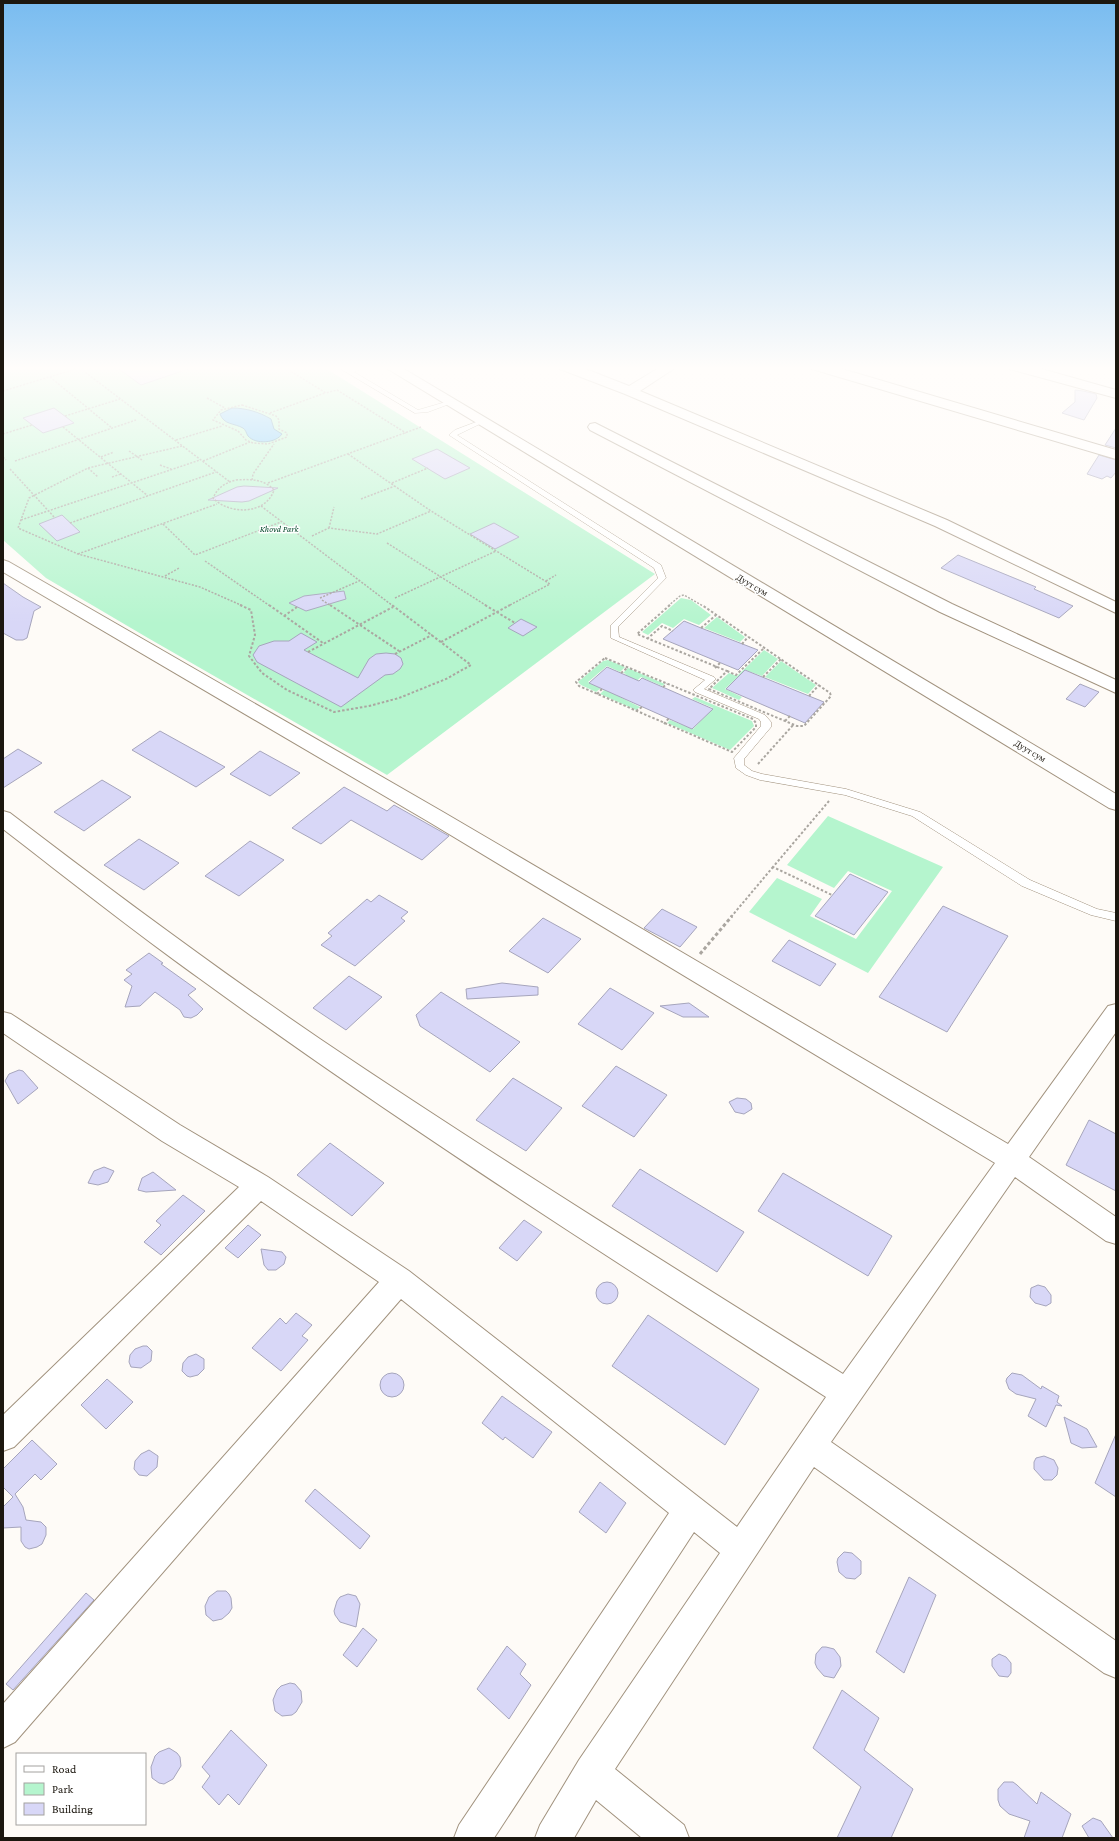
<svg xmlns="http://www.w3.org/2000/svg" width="1119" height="1841" font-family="'Crimson Pro',serif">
	<rect width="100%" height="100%" fill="#fefbf7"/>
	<!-- green -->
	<path fill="#b5f5ce" d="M3,366H322L655,574L387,775L148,638L46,578L3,540Z
		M681,598L691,600L711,615L699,625L684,619L673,628L662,623L648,635L642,632Z
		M717,617L745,637L740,642L704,628Z
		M764,650L778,659L762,676L745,670L725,689L742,697L739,700L712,688L729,673L737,676Z
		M608,660L625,667L620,672L607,666L588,682L601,688L596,692L581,685L578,682L603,661Z
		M781,661L816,685L808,694L765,677Z
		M628,668L665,684L662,686L641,677L620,697L640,707L636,710L600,694L604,690L607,691L626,674L623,673Z
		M695,697L752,721L754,726L730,750L667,723L670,720L693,729L713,708L692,699Z
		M828,816L943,867L868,973L749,912L777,878L822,899L810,916L856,939L892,891L848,871L834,888L787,865Z"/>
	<!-- water -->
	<path fill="#74c8fb" stroke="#5a93b4" d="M232,408C246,408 259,412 271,419L274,429L282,434C276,443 256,445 248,436C246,433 246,430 243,428C234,423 224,425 220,414Z"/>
	<!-- building -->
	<path fill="#d8d7f7" stroke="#a6a5bc" d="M115,366H188V369L141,385Z
		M1075,390L1083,391L1096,394L1097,398L1084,420L1062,413L1075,402Z
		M54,408L74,423L43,433L23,418Z
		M1116,428V448L1105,445Z
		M437,449L470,468L445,479L412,459Z
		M1099,455L1116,460V472L1111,478L1107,476L1102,479L1087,474Z
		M244,486L278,488L249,501L242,502L208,500L237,487Z
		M62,515L80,532L57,541L39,524Z
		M494,523L519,537L495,549L470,534Z
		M958,555L1036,587L1034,589L1073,606L1059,618L941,568Z
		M3,583L23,597L41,607L34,611L27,638L23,640H16L3,633Z
		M344,591L346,599L306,611L289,603L304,596Z
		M521,619L537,627L523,636L508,628Z
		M684,621L701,628L758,650L738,670L663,639Z
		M301,633L317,642L304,650L358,678L369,659L376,654L386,653L395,654L401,658L403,664L400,669L393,674L385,675L341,707L257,662L253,655L259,646L274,641H289Z
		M607,667L639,681L642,678L713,709L692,729L589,683Z
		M745,670L809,696L824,702L805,723L726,689Z
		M1080,684L1099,692L1085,707L1066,699Z
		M160,731L225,767L196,787L132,750Z
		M18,749L42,763L3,788V759Z
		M260,751L300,773L270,796L230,774Z
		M102,780L131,797L84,831L54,812Z
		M344,787L387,811L394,805L449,836L422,860L351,820L321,844L292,828Z
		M139,839L179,863L144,890L104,865Z
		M250,841L284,860L239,896L205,876Z
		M850,874L888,892L854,935L815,916Z
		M379,895L408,912L401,918L405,921L355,966L321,945L332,936L328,933L367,899L371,902Z
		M943,906L1008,936L947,1032L879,997Z
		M662,909L697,927L680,947L644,928Z
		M543,918L581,939L548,973L509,951Z
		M789,940L836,964L820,986L772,961Z
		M149,953L163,963L161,964L196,989L188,995L203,1009L197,1015L191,1018L184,1017L180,1010L155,992L140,1006L125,1007L132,986L124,980L132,974L126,970Z
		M349,976L382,997L346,1030L313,1008Z
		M502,983L538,987V995L467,999L466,989Z
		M610,988L654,1013L622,1050L578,1024Z
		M441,992L520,1042L490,1072L420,1026L416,1015Z
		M689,1003L709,1017H683L660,1006Z
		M616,1066L667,1095L634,1137L582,1106Z
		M19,1070L23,1071L38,1088L18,1104L5,1081L9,1074Z
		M513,1078L562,1108L526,1151L476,1120Z
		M737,1098L746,1099L751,1103L752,1109L744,1114L735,1112L729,1102Z
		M1089,1120L1116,1134V1191L1066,1165Z
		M330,1143L384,1183L352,1216L297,1175Z
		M104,1167L114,1171L108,1182L98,1185L88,1183L94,1171Z
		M640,1169L744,1232L717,1272L612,1206Z
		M153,1172L176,1190L146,1192L138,1190L142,1178Z
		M783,1173L892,1236L868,1276L758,1211Z
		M183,1195L205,1211L161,1255L144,1242L161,1225L156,1221Z
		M524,1220L542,1232L517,1261L499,1248Z
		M248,1225L261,1235L238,1258L225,1248Z
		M261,1249L282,1252L286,1257L284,1264L276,1270H268L264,1265Z
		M596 1293a11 11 0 1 1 22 0a11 11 0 1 1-22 0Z
		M1038,1285L1045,1287L1051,1295V1303L1046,1306L1035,1303L1030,1297L1031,1288Z
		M296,1313L312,1325L302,1336L308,1340L281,1371L252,1348L280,1318L286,1324Z
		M648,1315L759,1389L725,1445L612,1366Z
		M143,1346H147L152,1351L151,1361L141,1368L131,1367L129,1362L130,1355L135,1349Z
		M196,1354L204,1359V1369L198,1375L190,1377L187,1376L182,1371L183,1363L188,1357Z
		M1012,1373L1022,1375L1041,1389L1042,1386L1059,1396L1057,1402L1062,1406L1056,1405L1046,1427L1028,1416L1036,1399L1016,1394L1009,1389L1006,1381L1007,1378Z
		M380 1385a12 12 0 1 1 24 0a12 12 0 1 1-24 0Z
		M107,1379L133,1402L106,1429L81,1405Z
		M502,1396L552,1432L533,1458L505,1437L503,1440L482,1423Z
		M1064,1417L1087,1429L1097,1447L1082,1448L1071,1443Z
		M1116,1434V1497L1095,1483Z
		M32,1440L57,1464L41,1480L35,1474L15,1494L23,1507L26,1520L41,1522L46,1527V1535L42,1544L37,1547L29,1549L25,1547L21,1541V1527L3,1528V1507L13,1497L3,1487V1469Z
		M149,1450L158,1456L157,1467L147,1476L139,1475L134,1469L135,1461L141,1454Z
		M1044,1456L1054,1460L1058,1468L1057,1475L1052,1480H1044L1034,1469V1462L1036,1458Z
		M600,1482L626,1503L606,1533L579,1512Z
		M315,1489L370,1536L360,1549L305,1501Z
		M844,1552L852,1553L861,1561V1574L855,1579L846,1578L839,1572L837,1562L838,1558Z
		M909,1577L936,1595L904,1673L876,1652Z
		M217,1591H226L229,1594L231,1598L232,1608L229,1613L222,1619L213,1621L206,1615L205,1606L209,1597Z
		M86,1593L94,1600L13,1690L6,1684Z
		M348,1594L356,1596L360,1604L356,1627L340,1622L335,1615L334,1611L337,1601L340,1597Z
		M363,1628L377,1640L357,1667L343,1655Z
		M507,1646L526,1664L520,1674L531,1685L509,1719L477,1689Z
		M822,1647H826L834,1649L840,1657L841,1666L834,1678L824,1676L817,1668L815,1663L816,1654Z
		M999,1654L1006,1657L1011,1663V1673L1008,1677L999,1676L992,1666V1659Z
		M290,1683L295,1684L301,1691L302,1702L296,1712L292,1715L282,1716L275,1711L273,1700L277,1690L281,1686Z
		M842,1690L879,1718L864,1750L913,1789L891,1838H837L861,1787L813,1748Z
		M231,1730L267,1765L239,1805L228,1794L219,1805L202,1787L210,1776L202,1767Z
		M169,1748L177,1753L180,1757L181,1766L173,1779L164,1784L159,1783L152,1778L151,1767L155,1756L159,1752Z
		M1004,1782H1013L1017,1785L1037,1804L1041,1792L1071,1814L1062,1838H1024L1030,1821L1009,1814L1000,1806L998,1800V1789Z
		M1093,1818L1101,1821L1113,1838H1089L1082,1826Z"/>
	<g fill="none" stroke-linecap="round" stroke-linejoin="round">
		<defs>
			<path id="service" d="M336,366H344L349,369L357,366H367L354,372L418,410L449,401L452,403L428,412L415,413Z
				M479,421L484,422L457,435L661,565L666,578L618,627L619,637L714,677L716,679L704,689L765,715L771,722V727L744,759V765L752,771L762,774L846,789L920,812L1030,880L1097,909L1116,913V921L1091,915L1022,886L912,816L845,795L760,780L746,775L736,768L734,758L761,726V722L759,719L695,692L693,690L705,680L611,638V625L658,578L654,568L449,435L455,430Z"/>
			<path id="minor" d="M559,366H578L629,386L662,366H678L640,391L947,520L1116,602V613L935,526L625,394L560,369Z
				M811,366H832L1116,450V459L812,369Z
				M1009,366H1031L1116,390V398L1010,369Z
				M595,423L952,604L1116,680V693L940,612L590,430L588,427L590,424Z
				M3,560L9,562L443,812L1008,1144L1108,1006L1116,1004V1032L1029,1157L1116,1217V1244L1106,1241L1015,1177L831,1442L1116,1641V1678L1104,1673L814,1467L615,1769L684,1825L689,1838H642L596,1800L574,1838H535L540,1825L579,1760L720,1553L694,1532L494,1838H454L459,1825L669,1513L401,1299L15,1742L3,1748V1704L379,1282L261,1201L14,1447L3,1451V1415L239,1187L162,1141L3,1033V1012L11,1014L180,1125L268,1177L409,1271L737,1527L826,1397C615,1261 402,1126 199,978C132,930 68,879 3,829V811L10,813C112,891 214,967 320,1039C492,1155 668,1264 843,1374L995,1163L429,822L3,572Z"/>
			<path id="secondary" d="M383,366H399L1116,794V810L1109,808Z"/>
		</defs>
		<!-- service casing -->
		<use href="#service" stroke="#a1927e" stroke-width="1"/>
		<!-- minor casing -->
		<use href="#minor" stroke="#a1927e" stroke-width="2"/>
		<!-- secondary casing -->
		<use href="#secondary" stroke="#a1927e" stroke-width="2"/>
		<!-- path-far2 -->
		<path stroke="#aaa6a0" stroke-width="1.5" stroke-dasharray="2 1.5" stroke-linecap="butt" d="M77,366L230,482
			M282,366L326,393L337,390L406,433
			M50,377L112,428
			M3,391L79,368
			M207,398L225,408
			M242,405L276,416L279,420V429L287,433V437L268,444L253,443L246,440L238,431L213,420L221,410Z
			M270,413L325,393
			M65,416L120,399
			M63,427L148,496
			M3,434L32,425
			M176,440L222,426
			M182,446L88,468L29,498L18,528L78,554L200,587L243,606
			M129,451L142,460
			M348,454L431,511L550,584L508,606
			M3,457L6,460
			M101,457L114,452
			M15,461L136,420
			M203,461L250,442
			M160,465L171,469
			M88,468L98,477
			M10,469L55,518
			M112,477L121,474
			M236,480C251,479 264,479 274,490C266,515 229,515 213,498C218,487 225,483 236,480Z
			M252,480L253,474L274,444
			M268,483L421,427
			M392,483L428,468
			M361,499L395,486
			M261,506L393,606
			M21,520L200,460
			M70,523L216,472
			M163,524L195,555L281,522
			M329,528L334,507
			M312,536L329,528L377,534L431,511
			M387,543L487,606
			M78,554L217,504
			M205,561L270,606
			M165,576L179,568
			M546,581L556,575
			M320,598L359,581
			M395,598L496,551
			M322,600L331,606
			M668,606L680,596L684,595L703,606"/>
		<!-- path-far1 -->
		<path stroke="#aaa6a0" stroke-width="2" stroke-dasharray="2.5 2" stroke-linecap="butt" d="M240,605L251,610L255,635L249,656L262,673L287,690L334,712L369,706L399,698L446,679L471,665L392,605
			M269,605L323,643
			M330,605L399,651
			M485,605L515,623
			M670,605L637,634L727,671L709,689L797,726H804L831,696L830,693L702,605
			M284,616L297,607
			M701,628L716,615
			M647,639L662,626L673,631
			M441,642L510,605
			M742,644L748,637
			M308,652L393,607
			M395,654L432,635
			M605,658L753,719L756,723V727L732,752L579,686L576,682Z
			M715,668L721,662
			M727,671L736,675L764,648
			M621,673L627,668
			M763,677L781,659
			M663,687L667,684
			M597,694L603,688
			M809,696L819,685
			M636,711L642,707
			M785,721L790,716
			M664,724L669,718
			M758,764L794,724
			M829,801L773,867L832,895
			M731,917L773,867"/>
		<!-- path -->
		<path stroke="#aaa6a0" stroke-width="3" stroke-dasharray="3.5 2.5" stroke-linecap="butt" d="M700,954L732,916"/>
		<!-- service -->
		<use href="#service" fill="#fff" fill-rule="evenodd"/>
		<!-- minor -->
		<use href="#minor" fill="#fff" fill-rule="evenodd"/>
		<!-- secondary -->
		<use href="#secondary" fill="#fff" fill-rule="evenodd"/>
	</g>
	<!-- sky -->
	<linearGradient id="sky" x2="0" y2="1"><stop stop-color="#79bcf0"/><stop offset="0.59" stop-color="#fffdfb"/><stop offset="1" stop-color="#fffdfb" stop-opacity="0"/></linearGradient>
	<rect width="1119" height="624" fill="url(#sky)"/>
	<g text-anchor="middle" stroke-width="3" stroke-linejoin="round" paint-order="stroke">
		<!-- far-park labels -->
		<g font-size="9" font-style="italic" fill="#054b2c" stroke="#fff">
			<text x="279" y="532">Khovd Park</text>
		</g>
		<!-- far-street labels -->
		<g font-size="9" fill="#1c170f" stroke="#fff">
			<text transform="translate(752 585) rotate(31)" y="3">Дуут сум</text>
			<text transform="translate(1030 751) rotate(31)" y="3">Дуут сум</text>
		</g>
	</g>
	<!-- border -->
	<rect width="1119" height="1841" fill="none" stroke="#1c170f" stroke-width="8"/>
	<!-- legend -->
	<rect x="16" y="1753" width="130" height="72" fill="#ffffff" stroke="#a4a29f"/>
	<rect x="24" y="1766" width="20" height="6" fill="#ffffff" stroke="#a4a29f"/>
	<text x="52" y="1773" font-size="12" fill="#1c170f">Road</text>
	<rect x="24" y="1783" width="20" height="12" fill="#b5f5ce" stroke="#a4a29f"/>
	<text x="52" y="1793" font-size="12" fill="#1c170f">Park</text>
	<rect x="24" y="1803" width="20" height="12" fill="#d8d7f7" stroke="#a4a29f"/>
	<text x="52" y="1813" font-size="12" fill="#1c170f">Building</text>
</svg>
